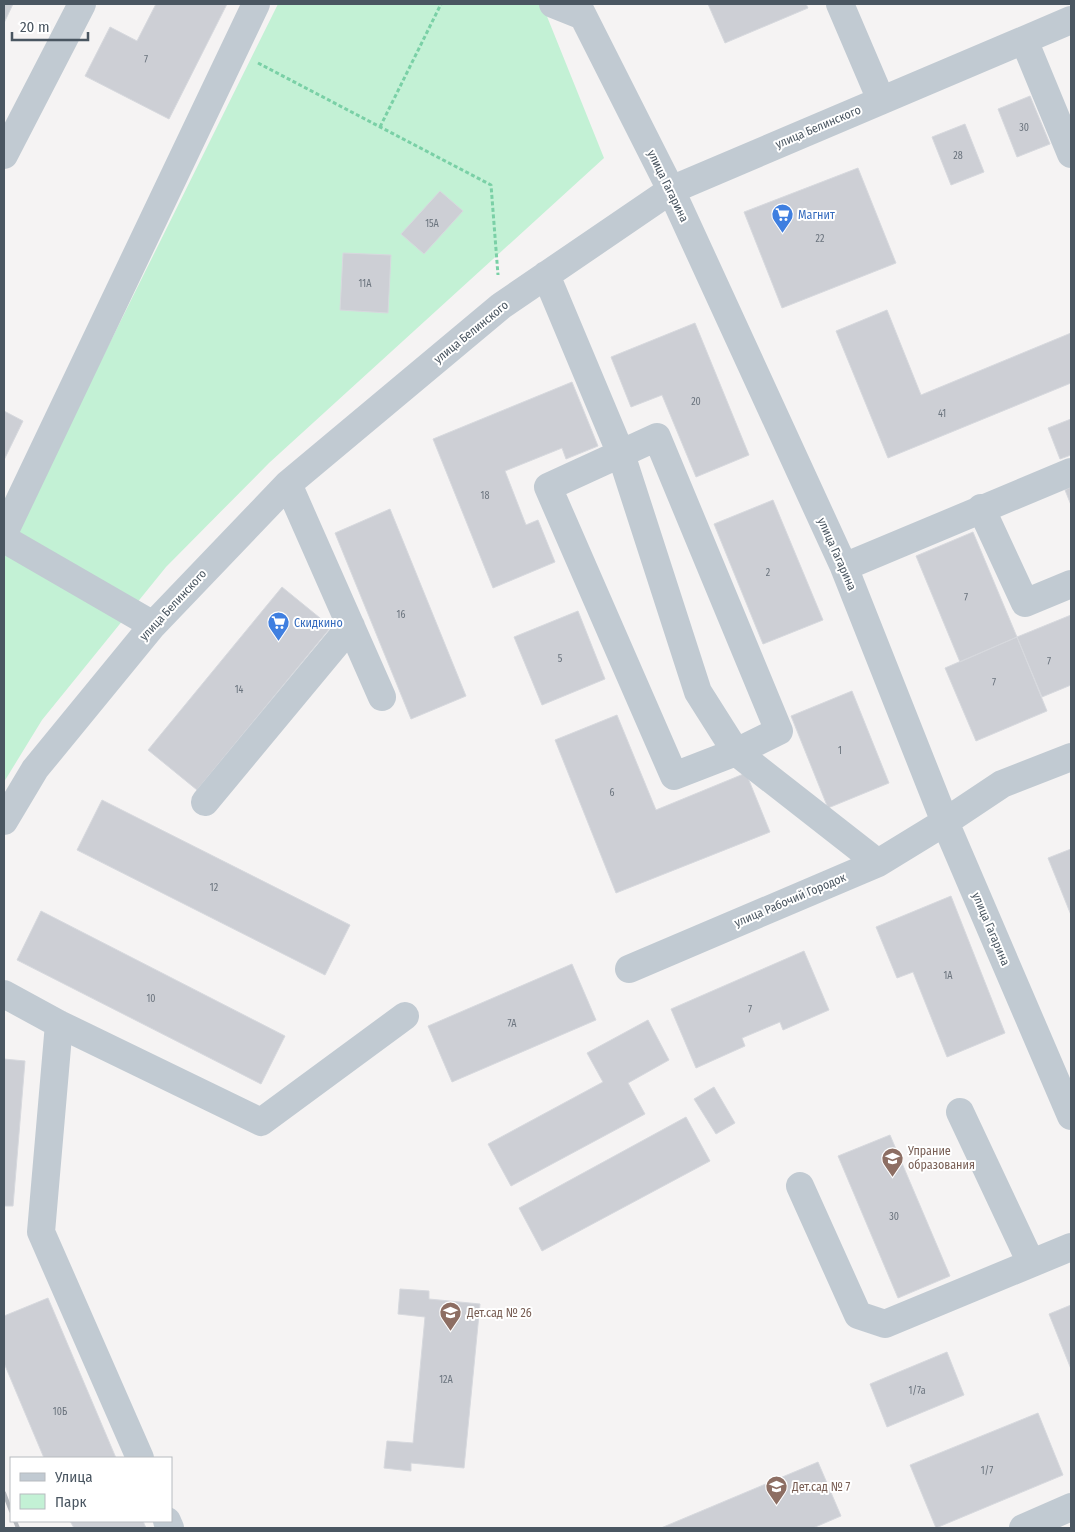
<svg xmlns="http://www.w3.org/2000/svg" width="1075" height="1532" font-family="'Fira Sans Condensed',sans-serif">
	<rect width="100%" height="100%" fill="#f5f3f3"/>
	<!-- green -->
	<path fill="#c3f1d5" d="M278,4H542L604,158L269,463L166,567L42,720L4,782V556Z"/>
	<!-- building -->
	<path fill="#cdcfd5" stroke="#d7d9de" d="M4,4H13L4,23Z
		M156,4H227L169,119L85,76L110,27L137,41Z
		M708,4H806L808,8L725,43Z
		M1030,96L1050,144L1017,157L998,109Z
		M965,124L984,172L951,185L932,137Z
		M858,168L896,263L782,308L744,212Z
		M440,191L463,211L424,254L401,234Z
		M343,253L391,255L388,313L340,310Z
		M887,310L921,395L1071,333V383L888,458L836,331Z
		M695,323L749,455L696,477L662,395L631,407L611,357Z
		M572,382L598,446L566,459L562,448L505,471L526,525L538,520L555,562L493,588L433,439Z
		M4,411L23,421L4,460Z
		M1071,419V455L1060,459L1048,428Z
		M1071,487V505L1065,490Z
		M773,500L823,620L763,644L714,524Z
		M390,509L466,696L411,719L335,533Z
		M973,532L1017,637L960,662L916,556Z
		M282,587L331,627L197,790L148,750Z
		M578,611L605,679L542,705L514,637Z
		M1071,615V685L1042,697L1017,637Z
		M1017,637L1047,711L976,741L945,668Z
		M852,691L889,783L828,808L791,716Z
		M617,715L656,810L746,773L770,832L616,893L555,740Z
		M102,800L350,925L325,975L77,850Z
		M1071,849V915L1048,858Z
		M951,896L1005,1033L947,1057L913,972L897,978L876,927Z
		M41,911L285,1036L261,1084L17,960Z
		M804,951L829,1010L783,1030L780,1022L742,1038L745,1046L696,1068L671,1009Z
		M572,964L596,1020L452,1082L428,1026Z
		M648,1020L669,1060L628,1083L645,1114L511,1186L488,1144L603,1082L587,1053Z
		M4,1059L25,1061L13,1206H4Z
		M714,1087L735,1123L716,1134L694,1099Z
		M686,1117L710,1161L542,1251L519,1208Z
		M890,1135L950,1276L898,1298L838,1156Z
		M400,1289L429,1291V1299L480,1304L464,1468L411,1463V1471L384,1468L387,1441L413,1443L425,1317L398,1314Z
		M48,1298L116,1458H44L4,1363V1316Z
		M1071,1305V1369L1049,1314Z
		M947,1352L964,1395L887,1427L870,1384Z
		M1038,1413L1063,1475L936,1528L910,1465Z
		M818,1462L841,1516L813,1528H661Z
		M70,1521H143L146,1528H74Z"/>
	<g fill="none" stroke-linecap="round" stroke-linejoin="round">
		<!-- path -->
		<path stroke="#7ad0a6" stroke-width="3" stroke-dasharray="4 2.5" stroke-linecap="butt" d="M258,63L491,185L498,275
			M380,127L441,4"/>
		<!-- minor -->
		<path stroke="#c1cad2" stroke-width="28" d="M553,4L583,16
			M577,4L671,190L844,567L945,822L1071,1116
			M840,4L881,100
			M1024,40L1071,154
			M4,155L82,4
			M546,275L621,454L698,692L736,752L779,731L657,437L548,487L674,776L736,752L878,863
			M288,484L382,697
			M981,508L1025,603L1071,584
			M4,533L256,4
			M4,539L153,625
			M844,567L1071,472
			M205,802L351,626
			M4,821L35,769L153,625L288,484L501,306L671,190L1071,20
			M629,969L878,863L945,822L1002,784L1071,757
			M4,994L59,1024L261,1122L405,1016
			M59,1024L41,1232L140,1458
			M960,1112L1031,1263
			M800,1186L858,1315L885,1324L1071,1247
			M167,1521L170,1528
			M1023,1528L1071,1507"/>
		<!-- rail -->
		<path stroke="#b5b8bd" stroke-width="4" d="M4,1493L11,1511
			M15,1521L18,1528"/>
	</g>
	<!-- icons -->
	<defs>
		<symbol id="supermarket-pin" viewBox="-11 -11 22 30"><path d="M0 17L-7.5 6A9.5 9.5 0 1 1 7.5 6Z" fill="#3f7fe0" stroke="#fff"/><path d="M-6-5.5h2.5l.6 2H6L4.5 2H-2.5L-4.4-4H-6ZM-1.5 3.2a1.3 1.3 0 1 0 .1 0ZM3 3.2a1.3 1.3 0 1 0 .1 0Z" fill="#fff"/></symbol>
		<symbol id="school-pin" viewBox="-11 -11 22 30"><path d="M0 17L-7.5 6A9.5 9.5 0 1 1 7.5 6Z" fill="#8d6e63" stroke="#fff"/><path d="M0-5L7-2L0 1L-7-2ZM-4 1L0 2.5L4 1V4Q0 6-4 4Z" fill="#fff"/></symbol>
	</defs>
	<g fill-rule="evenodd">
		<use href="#supermarket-pin" x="770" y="202" width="25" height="34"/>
		<use href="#supermarket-pin" x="266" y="610" width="25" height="34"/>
		<use href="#school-pin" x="880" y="1146" width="25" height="34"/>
		<use href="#school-pin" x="438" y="1300" width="25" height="34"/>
		<use href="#school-pin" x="764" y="1474" width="25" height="34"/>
	</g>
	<g text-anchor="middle" stroke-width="4" stroke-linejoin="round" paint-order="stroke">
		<!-- number labels -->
		<g font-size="10" fill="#6b747e">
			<text x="146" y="63">7</text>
			<text x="1024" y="131">30</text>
			<text x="958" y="159">28</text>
			<text x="432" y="227">15А</text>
			<text x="820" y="242">22</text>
			<text x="365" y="287">11А</text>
			<text x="696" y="405">20</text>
			<text x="942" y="417">41</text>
			<text x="485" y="499">18</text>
			<text x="768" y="576">2</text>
			<text x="966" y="601">7</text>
			<text x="401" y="618">16</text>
			<text x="560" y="662">5</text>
			<text x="1049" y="665">7</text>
			<text x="994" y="686">7</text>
			<text x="239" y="693">14</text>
			<text x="840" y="754">1</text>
			<text x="612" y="796">6</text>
			<text x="214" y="891">12</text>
			<text x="948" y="979">1А</text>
			<text x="151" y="1002">10</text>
			<text x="750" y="1013">7</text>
			<text x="512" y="1027">7А</text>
			<text x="894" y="1220">30</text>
			<text x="446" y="1383">12А</text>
			<text x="917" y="1394">1/7а</text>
			<text x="60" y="1415">10Б</text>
			<text x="987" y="1474">1/7</text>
		</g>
		<!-- street labels -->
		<g font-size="12" fill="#4a5661" stroke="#fff">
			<text transform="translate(818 127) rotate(-23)" y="4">улица Белинского</text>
			<text transform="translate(668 186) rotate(64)" y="4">улица Гагарина</text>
			<text transform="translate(471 332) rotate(-39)" y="4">улица Белинского</text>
			<text transform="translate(837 554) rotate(66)" y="4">улица Гагарина</text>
			<text transform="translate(173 605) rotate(-47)" y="4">улица Белинского</text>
			<text transform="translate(790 900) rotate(-23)" y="4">улица Рабочий Городок</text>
			<text transform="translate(991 929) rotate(67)" y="4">улица Гагарина</text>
		</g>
		<!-- shop labels -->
		<g font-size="12" fill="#366cbe" stroke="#fff" text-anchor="start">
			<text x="798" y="219">Магнит</text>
			<text x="294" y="627">Скидкино</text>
		</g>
		<!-- education labels -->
		<g font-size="12" fill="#785e54" stroke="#fff" text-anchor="start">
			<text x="908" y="1155">Упрание<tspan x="908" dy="14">образования</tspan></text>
			<text x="467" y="1317">Дет.сад № 26</text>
			<text x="792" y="1491">Дет.сад № 7</text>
		</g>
	</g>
	<!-- border -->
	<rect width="1075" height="1532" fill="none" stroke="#4a5661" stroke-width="10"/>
	<!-- legend -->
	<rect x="10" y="1457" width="162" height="65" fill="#ffffff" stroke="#b7bbc0"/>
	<rect x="20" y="1473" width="25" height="8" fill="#c1cad2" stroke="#b7bbc0"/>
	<text x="55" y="1482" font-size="15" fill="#4a5661">Улица</text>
	<rect x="20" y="1494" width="25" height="15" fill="#c3f1d5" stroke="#b7bbc0"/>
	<text x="55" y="1507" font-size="15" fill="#4a5661">Парк</text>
	<!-- scale -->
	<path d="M12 32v8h76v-8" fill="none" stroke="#4a5661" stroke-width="2.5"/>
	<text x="20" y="32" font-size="15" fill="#4a5661" stroke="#ffffff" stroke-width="4" paint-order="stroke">20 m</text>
</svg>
